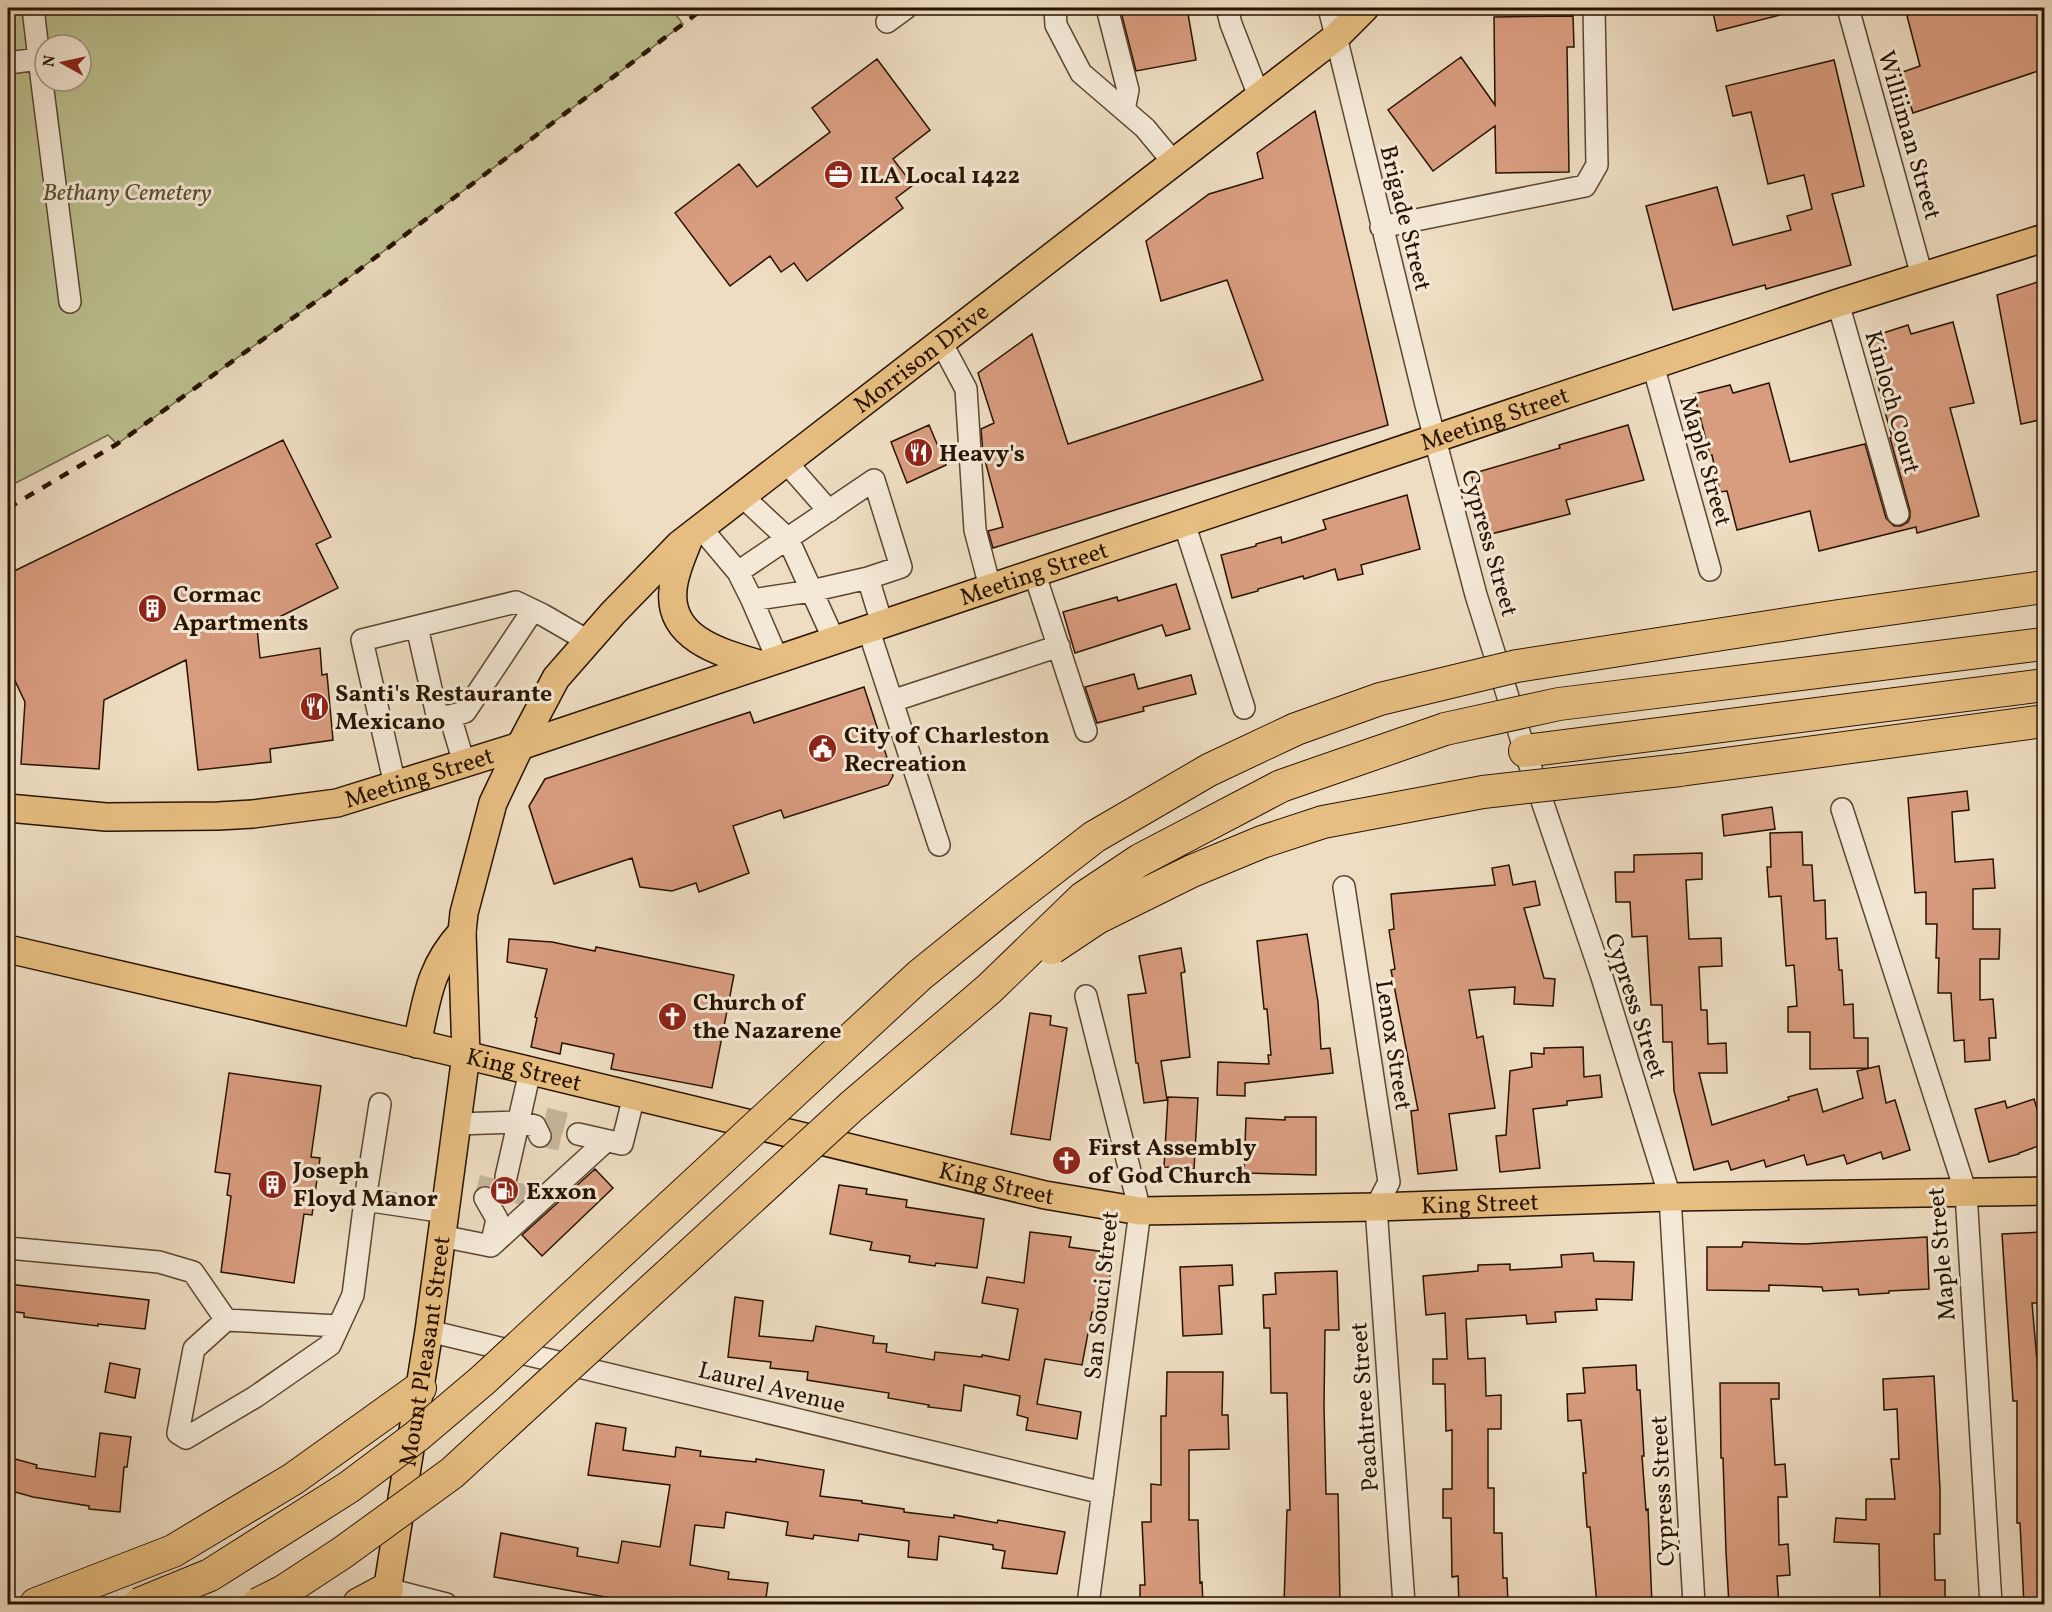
<svg xmlns="http://www.w3.org/2000/svg" width="2052" height="1612" font-family="Vollkorn,serif">
	<rect width="100%" height="100%" fill="#eeddc2"/>
	<filter id="stains"><feTurbulence type="fractalNoise" baseFrequency=".00333" numOctaves="4"/><feColorMatrix values="0 0 0 0 .2 0 0 0 0 .09 0 0 0 0 .02 0 0 0 .5 -.17"/></filter>
	<radialGradient id="worn" r=".72"><stop offset=".6" stop-color="#630" stop-opacity="0"/><stop offset="1" stop-color="#630" stop-opacity=".3"/></radialGradient>
	<!-- green -->
	<path fill="#bcc090" stroke="#726a48" stroke-width="1.5" fill-rule="evenodd" d="M8,8H671L683,24L343,282L117,444L108,435L8,487ZM45,45H81V81H45Z"/>
	<!-- building -->
	<path fill="#d89c7f" stroke="#281300" stroke-width="1.5" d="M1120,8H1187L1196,60L1136,71Z
		M1712,8H1783L1784,14L1717,31Z
		M1905,8H2039L2044,25V69L1913,113L1900,73L1920,66Z
		M1573,16L1574,47H1567L1569,172L1496,173L1495,126L1433,171L1388,110L1461,57L1495,105L1494,17Z
		M877,59L930,130L893,159L913,185L896,198L903,208L807,281L794,263L781,272L770,256L730,286L675,213L739,164L757,187L830,132L812,108Z
		M1834,60L1864,186L1832,194L1851,265L1766,289L1765,285L1673,310L1646,206L1717,187L1733,245L1791,230L1787,216L1812,209L1804,175L1768,184L1751,112L1733,116L1726,86Z
		M1315,111L1388,425L993,548L988,531L1003,527L983,453L981,429L994,423L978,373L1032,334L1068,444L1263,380L1227,280L1161,301L1146,241L1209,194L1263,178L1257,153Z
		M2044,280V419L2021,424L1997,295Z
		M1953,322L1974,403L1950,408L1979,516L1917,533L1916,527L1819,551L1810,511L1737,530L1727,491L1720,492L1712,455H1710L1694,394L1730,385L1733,393L1769,383L1790,462L1865,444L1886,518L1894,526H1901L1908,522L1910,517V511L1890,438L1892,437L1865,339L1908,325L1911,334Z
		M929,425L946,465L907,483L891,442Z
		M1628,425L1644,480L1566,500L1570,514L1487,535L1471,474L1560,448L1559,445Z
		M283,440L331,537L316,544L338,588L257,628L260,658L320,648L322,675L327,674L333,740L270,749L271,762L198,770L186,660L104,700L99,769L21,764L25,702L8,666V574Z
		M1407,495L1420,549L1361,565L1363,574L1338,580L1335,569L1304,579L1303,576L1258,589V591L1232,598L1221,555L1256,546V544L1281,537L1282,543L1326,529L1323,520Z
		M1176,584L1190,629L1166,636L1162,625L1075,653L1063,612L1117,597L1118,601Z
		M1134,674L1138,689L1191,675L1196,694L1143,707L1144,711L1097,723L1085,687Z
		M864,687L893,776L888,785L784,818L781,810L733,826L749,873L699,892L696,883L672,891L640,887L632,858L554,884L529,806L545,779L750,712L754,723Z
		M1967,791L1969,810L1952,812L1955,862L1993,859L1995,888L1973,889V929H2000L1999,959H1980V1000L1993,999L1996,1038H1989L1990,1060L1965,1062L1964,1040L1954,1041L1951,993H1938L1939,958H1936L1937,924H1926V892L1915,893L1908,798Z
		M1772,807L1775,829L1724,836L1722,815Z
		M1802,832L1803,865H1812L1814,901L1825,900L1826,939L1837,938L1839,970H1842L1844,1005L1853,1004L1854,1038H1868V1068L1810,1069V1032H1788V1007L1797,1006L1794,965L1786,966L1781,896L1769,897L1767,867H1771L1770,833Z
		M1702,853V879L1686,880L1689,939L1721,938L1722,966L1699,967L1701,1010H1707L1708,1044L1726,1043L1727,1073H1699L1712,1125L1789,1100L1788,1097L1817,1089L1823,1112L1863,1098L1857,1071L1879,1066L1886,1103L1895,1100L1910,1150L1883,1159L1881,1152L1847,1164L1844,1155L1807,1165L1804,1155L1766,1167L1764,1160L1731,1170L1728,1161L1694,1170L1674,1091L1672,1042H1663L1662,1005H1651L1647,936L1632,937L1630,902H1616L1615,872H1634V855Z
		M1509,865L1513,885L1535,881L1540,905L1524,908L1544,978L1555,979L1553,1006L1514,1004L1515,987L1469,990L1477,1038L1483,1036L1495,1108L1449,1114L1457,1170L1418,1174L1411,1111L1418,1110L1391,970L1395,969L1389,930L1394,929L1391,894L1495,885L1492,868Z
		M1307,934L1318,1002L1321,1049L1330,1048L1333,1073L1245,1083V1096L1217,1095L1218,1062L1269,1064L1268,1055H1271L1267,1009H1264L1257,941Z
		M509,939L552,942L595,951L596,947L734,975L712,1088L611,1069L614,1054L562,1043L560,1054L531,1047L537,1018L535,1017L547,969L507,962Z
		M1181,948L1185,972L1181,973L1190,1057L1161,1061L1167,1100L1144,1103L1138,1063H1136L1128,995L1146,993L1139,956Z
		M1030,1013L1051,1016L1050,1025L1067,1028L1050,1140L1011,1134Z
		M1583,1047L1584,1077L1600,1075L1602,1097L1567,1101V1105L1533,1109L1540,1168L1500,1172L1496,1136L1506,1135L1510,1071L1532,1067L1531,1053L1544,1054V1048Z
		M229,1073L321,1086L311,1157L320,1158L312,1215L304,1214L294,1283L221,1272L231,1196L227,1195L230,1174L215,1172Z
		M1168,1097L1198,1098L1194,1169L1164,1167Z
		M2034,1099L2044,1131V1144L2019,1153V1154L1989,1162L1975,1109L2005,1101L2007,1108Z
		M1285,1117H1316V1175L1244,1173L1246,1118L1285,1120Z
		M595,1169L613,1188L542,1256L522,1235Z
		M839,1185L867,1189L866,1194L907,1200L906,1207L984,1219L977,1268L936,1263L935,1266L909,1262L910,1256L870,1250L872,1242L830,1234Z
		M1030,1232L1071,1237L1069,1247L1113,1253L1105,1314L1092,1312L1082,1365L1045,1359L1037,1404L1081,1412L1077,1439L1026,1430L1028,1418L1017,1415L1020,1396L964,1385L961,1411L928,1407L929,1405L888,1398L889,1393L807,1380L808,1372L770,1368L771,1362L728,1357L735,1297L763,1301L759,1336L813,1341L816,1326L874,1336L873,1343L887,1344L886,1352L934,1360L935,1352L982,1357V1355L1009,1360L1018,1309L982,1303L987,1277L1024,1283Z
		M2044,1232V1303H2032L2038,1372H2044V1605H2024L2020,1523H2017V1401H2013L2002,1234Z
		M1927,1237L1929,1289L1889,1291V1293L1859,1295L1858,1289L1823,1291L1822,1287L1769,1285V1291L1707,1290V1247H1742L1743,1242L1805,1244Z
		M1593,1253L1594,1261L1634,1262L1632,1300L1596,1299L1597,1310L1555,1312L1556,1322L1527,1324L1526,1315L1466,1319L1468,1359L1485,1358L1486,1396L1501,1395V1429H1488V1488H1494V1533H1502L1503,1578H1507L1508,1605H1459L1458,1576L1452,1577L1451,1518H1443V1489H1452V1430L1446,1431L1445,1384H1433V1359H1447L1445,1313L1426,1315L1423,1276L1478,1271V1265L1510,1264V1270L1562,1267L1561,1255Z
		M1232,1265L1233,1285L1219,1286L1222,1334L1183,1336L1180,1267Z
		M1337,1271L1339,1330H1325L1324,1405L1326,1494H1338L1340,1605H1284L1287,1510H1290L1287,1393H1271L1270,1328H1264L1263,1295L1276,1294L1275,1273Z
		M8,1284L149,1300L145,1329L98,1324V1326L24,1317V1313L8,1311Z
		M110,1363L140,1369L135,1398L105,1392Z
		M1636,1365L1637,1390H1640L1644,1456H1642L1646,1510L1648,1509L1652,1605H1597L1590,1527H1587L1583,1473H1586L1581,1420L1568,1421L1567,1394L1585,1393L1583,1368Z
		M1167,1372H1223L1222,1415H1228L1229,1449L1189,1450V1520H1198L1200,1583L1202,1582L1203,1605H1140V1585H1145L1142,1522H1151V1484L1161,1485V1416H1166Z
		M1934,1376L1940,1489V1534H1934L1935,1580H1945V1605H1880L1879,1544L1834,1542L1836,1518L1866,1520V1499H1895L1891,1459H1899L1897,1409L1884,1410L1883,1379Z
		M1720,1383H1779V1399H1771L1775,1465L1785,1464L1787,1497H1778L1779,1545L1788,1544L1790,1575L1777,1576L1779,1605H1729L1726,1552L1723,1458H1721Z
		M596,1423L626,1428L623,1450L675,1457L676,1447L701,1451L700,1456L756,1462V1459L824,1470L820,1496L862,1501V1503L904,1509V1512L954,1518V1515L997,1523L998,1520L1065,1532L1057,1574L1002,1568L1005,1551L993,1549V1545L939,1536L937,1560L908,1557L909,1541L859,1534L858,1541L814,1535L813,1539L786,1535L788,1522L726,1512L724,1528L695,1525L690,1565L729,1572L728,1579L768,1583L765,1605H650L494,1577L501,1533L578,1548L577,1556L618,1563L622,1541L660,1547L670,1485L588,1475Z
		M100,1433L131,1437L127,1467H124L120,1512L89,1509V1506L33,1497L8,1490V1457L37,1465L36,1468L95,1477Z"/>
	<g fill="none" stroke-linecap="round" stroke-linejoin="round">
		<!-- minor-tunnel -->
		<path stroke="#c6b59b" stroke-width="21" stroke-dasharray="21 10" stroke-linecap="butt" d="M545,1118L569,1124
			M540,1136L564,1141
			M485,1198L491,1175
			M500,1203L506,1177
			M518,1204L523,1183"/>
		<defs>
			<path id="minor" d="M33,8L39,59
				M1055,8L1056,25L1081,73L1145,128L1174,163
				M1107,8L1128,90L1124,110
				M1227,8L1231,24L1259,96
				M1329,8L1426,405L1476,595L1525,751L1601,974L1670,1197L1694,1604
				M1848,8L1922,276
				M887,22L906,8
				M8,63L39,59L70,302
				M1381,227L1585,186L1597,165L1594,8
				M1838,303L1898,514
				M941,342L966,389L975,530L990,587
				M1653,365L1710,570
				M786,462L829,511
				M742,496L788,539L834,640
				M1184,523L1244,708
				M701,528L738,572
				M1034,572L1086,731
				M868,578L811,591L752,600L738,572L874,480L901,567L868,578L882,624
				M752,600L777,658
				M417,627L437,715L450,716L464,763
				M868,628L939,845
				M892,701L1059,646
				M450,716L465,712L533,610
				M395,785L362,640L516,602L543,615L588,641
				M1842,809L1966,1193L1991,1604
				M1344,887L1389,1182L1376,1207L1404,1604
				M1086,996L1140,1211L1088,1604
				M457,1124L519,1122L535,1126L540,1136
				M578,1134L622,1144L634,1096
				M506,1177L530,1071
				M365,1200L380,1104
				M441,1236L491,1246L497,1219L485,1198
				M491,1246L606,1141
				M8,1248L159,1262L193,1272L226,1320L194,1349L178,1433L186,1438L255,1397L330,1345L353,1295L365,1200L445,1212
				M226,1320L338,1326
				M429,1331L1103,1493
				M387,1589L446,1604"/>
			<g id="major">
				<path d="M688,541C682,557 674,573 673,590C668,639 722,653 759,664"/>
				<path id="s1" d="M8,808L106,817L218,816L253,814L337,803L520,746L1838,303L2044,238"/>
				<path id="s2" d="M8,949L411,1042L1045,1195L1140,1211L1376,1207L1670,1197L2044,1191"/>
				<path d="M417,1044C427,999 429,968 462,932"/>
				<path id="s3" d="M385,1604L429,1331L466,1055L462,932L464,913L493,803L520,746L556,678L613,613L680,544L1336,37L1365,8"/>
			</g>
			<path id="highway" d="M1525,751L2044,685
				M1680,770L2044,721
				M36,1604L173,1551L293,1479L420,1388
				M359,1604L387,1589"/>
		</defs>
		<!-- minor casing -->
		<use href="#minor" stroke="#5a4630" stroke-width="24"/>
		<!-- major casing -->
		<use href="#major" stroke="#281300" stroke-width="30"/>
		<!-- highway casing -->
		<use href="#highway" stroke="#281300" stroke-width="34"/>
		<!-- minor -->
		<use href="#minor" stroke="#f4e9d7" stroke-width="21"/>
		<!-- major -->
		<use href="#major" stroke="#e7be81" stroke-width="27"/>
		<!-- highway -->
		<use href="#highway" stroke="#e7be81" stroke-width="32"/>
		<!-- rail -->
		<path stroke="#281300" stroke-width="4.5" stroke-dasharray="10 10" stroke-linecap="butt" d="M8,508L117,444L343,282L704,8"/>
		<defs>
			<path id="highway-bridge" d="M1052,948L1097,918L1192,871L1262,842L1323,822L1483,792L1680,770
				M139,1604L210,1575L349,1487L417,1436L483,1380L920,975L1014,899L1094,837L1209,770L1296,729L1380,699L1517,666L1839,616L2044,587
				M258,1604L284,1591L342,1553L452,1473L852,1106L989,989L1083,898L1140,860L1281,786L1445,729L1559,704L2044,644"/>
		</defs>
		<!-- highway-bridge casing -->
		<use href="#highway-bridge" stroke="#281300" stroke-width="34" stroke-linecap="butt"/>
		<!-- highway-bridge -->
		<use href="#highway-bridge" stroke="#e7be81" stroke-width="32"/>
	</g>
	<!-- icons -->
	<defs>
		<symbol id="office-disc" viewBox="-11 -11 22 22"><circle r="9.5" fill="#8f2418" stroke="#f4e9d7"/><path d="M-6-3h4V-5.5h4V-3h4V5H-6ZM-1-4.5V-3h2v-1.5ZM-6 0V1H6V0Z" fill="#fff"/></symbol>
		<symbol id="restaurant-disc" viewBox="-11 -11 22 22"><circle r="9.5" fill="#8f2418" stroke="#f4e9d7"/><path d="M-5-6h1v4h1v-4h1v4h1v-4h1v5L-1.5 .5V6h-2V.5L-5-1ZM5-6V6H3V1.5H1.5Q1.5-4 5-6Z" fill="#fff"/></symbol>
		<symbol id="building-disc" viewBox="-11 -11 22 22"><circle r="9.5" fill="#8f2418" stroke="#f4e9d7"/><path d="M-4-6H4V6H1V3H-1V6H-4ZM-2.5-4.3h1.7v1.8h-1.7ZM.8-4.3h1.7v1.8H.8ZM-2.5-1h1.7V.8h-1.7ZM.8-1h1.7V.8H.8Z" fill="#fff"/></symbol>
		<symbol id="civic-disc" viewBox="-11 -11 22 22"><circle r="9.5" fill="#8f2418" stroke="#f4e9d7"/><path d="M-.6-6.5H3V-4.5H.6V-3L4-1V1h2V6H-6V1h2V-1L-.6-3ZM-1.2 2.5V6h2.4V2.5Z" fill="#fff"/></symbol>
		<symbol id="church-disc" viewBox="-11 -11 22 22"><circle r="9.5" fill="#8f2418" stroke="#f4e9d7"/><path d="M-1.2-6h2.4v3.5h3.3v2.4h-3.3V6h-2.4V-.1h-3.3v-2.4h3.3Z" fill="#fff"/></symbol>
		<symbol id="fuel-disc" viewBox="-11 -11 22 22"><circle r="9.5" fill="#8f2418" stroke="#f4e9d7"/><path d="M-5.5-6h7V0h2V4h1.3V-2.5L3-4.5l.8-.8L6-3V5H2.5V1h-1V6h-7ZM-4.2-4.7v3.2H.2V-4.7Z" fill="#fff"/></symbol>
	</defs>
	<g fill-rule="evenodd">
		<use href="#office-disc" x="822" y="158" width="33" height="33"/>
		<use href="#restaurant-disc" x="902" y="436" width="33" height="33"/>
		<use href="#building-disc" x="136" y="592" width="33" height="33"/>
		<use href="#restaurant-disc" x="298" y="690" width="33" height="33"/>
		<use href="#civic-disc" x="806" y="732" width="33" height="33"/>
		<use href="#church-disc" x="656" y="1000" width="33" height="33"/>
		<use href="#church-disc" x="1050" y="1144" width="33" height="33"/>
		<use href="#building-disc" x="256" y="1168" width="33" height="33"/>
		<use href="#fuel-disc" x="488" y="1174" width="33" height="33"/>
	</g>
	<g text-anchor="middle" stroke-width="6" stroke-linejoin="round" paint-order="stroke">
		<!-- street labels -->
		<g font-size="24" fill="#281300" stroke="#f4e9d7">
			<text transform="translate(1910 135) rotate(74)" y="8">Williiman Street</text>
			<text transform="translate(1406 218) rotate(76)" y="8">Brigade Street</text>
			<text dy="8" stroke="none"><textPath href="#s3" startOffset="1438">Morrison Drive</textPath></text>
			<text transform="translate(1893 402) rotate(74)" y="8">Kinloch Court</text>
			<text dy="8" stroke="none"><textPath href="#s1" startOffset="1550">Meeting Street</textPath></text>
			<text transform="translate(1706 461) rotate(74)" y="8">Maple Street</text>
			<text transform="translate(1490 543) rotate(74)" y="8">Cypress Street</text>
			<text dy="8" stroke="none"><textPath href="#s1" startOffset="1064">Meeting Street</textPath></text>
			<text dy="8" stroke="none"><textPath href="#s1" startOffset="416">Meeting Street</textPath></text>
			<text transform="translate(1636 1006) rotate(72)" y="8">Cypress Street</text>
			<text transform="translate(1394 1045) rotate(81)" y="8">Lenox Street</text>
			<text dy="8" stroke="none"><textPath href="#s2" startOffset="530">King Street</textPath></text>
			<text dy="8" stroke="none"><textPath href="#s2" startOffset="1016">King Street</textPath></text>
			<text dy="8" stroke="none"><textPath href="#s2" startOffset="1502">King Street</textPath></text>
			<text transform="translate(1941 1254) rotate(-95)" y="8">Maple Street</text>
			<text transform="translate(1101 1295) rotate(-84)" y="8">San Souci Street</text>
			<text dy="8" stroke="none"><textPath href="#s3" startOffset="256">Mount Pleasant Street</textPath></text>
			<text transform="translate(772 1387) rotate(14)" y="8">Laurel Avenue</text>
			<text transform="translate(1364 1407) rotate(-94)" y="8">Peachtree Street</text>
			<text transform="translate(1662 1491) rotate(-93)" y="8">Cypress Street</text>
		</g>
		<!-- poi labels -->
		<g font-size="24" font-weight="bold" fill="#281300" stroke="#f4e9d7" text-anchor="start">
			<text x="860" y="183">ILA Local 1422</text>
			<text x="939" y="461">Heavy's</text>
			<text x="173" y="602">Cormac<tspan x="173" dy="28">Apartments</tspan></text>
			<text x="335" y="701">Santi's Restaurante<tspan x="335" dy="28">Mexicano</tspan></text>
			<text x="844" y="743">City of Charleston<tspan x="844" dy="28">Recreation</tspan></text>
			<text x="693" y="1010">Church of<tspan x="693" dy="28">the Nazarene</tspan></text>
			<text x="1088" y="1155">First Assembly<tspan x="1088" dy="28">of God Church</tspan></text>
			<text x="293" y="1178">Joseph<tspan x="293" dy="28">Floyd Manor</tspan></text>
			<text x="526" y="1199">Exxon</text>
		</g>
		<!-- park labels -->
		<g font-size="24" font-style="italic" fill="#5c5032" stroke="#f4e9d7">
			<text x="127" y="200">Bethany Cemetery</text>
		</g>
	</g>
	<!-- margin -->
	<rect width="2052" height="1612" fill="none" stroke="#eeddc2" stroke-width="30"/>
	<rect x="9" y="9" width="2034" height="1594" fill="none" stroke="#281300" stroke-width="3"/>
	<rect x="15" y="15" width="2022" height="1582" fill="none" stroke="#281300" stroke-width="1.5"/>
	<!-- north arrow -->
	<g transform="translate(63 63) rotate(278)"><circle r="28" fill="#f4e9d7" stroke="#a29381" stroke-width="1.5"/>
	<path d="M0-4.5L10 22L0 15L-10 22Z" fill="#8f2418"/>
	<text y="-9" font-size="16" font-weight="bold" text-anchor="middle" fill="#281300">N</text>
	</g>
	<rect width="100%" height="100%" filter="url(#stains)"/>
	<rect width="100%" height="100%" fill="url(#worn)"/>
</svg>
